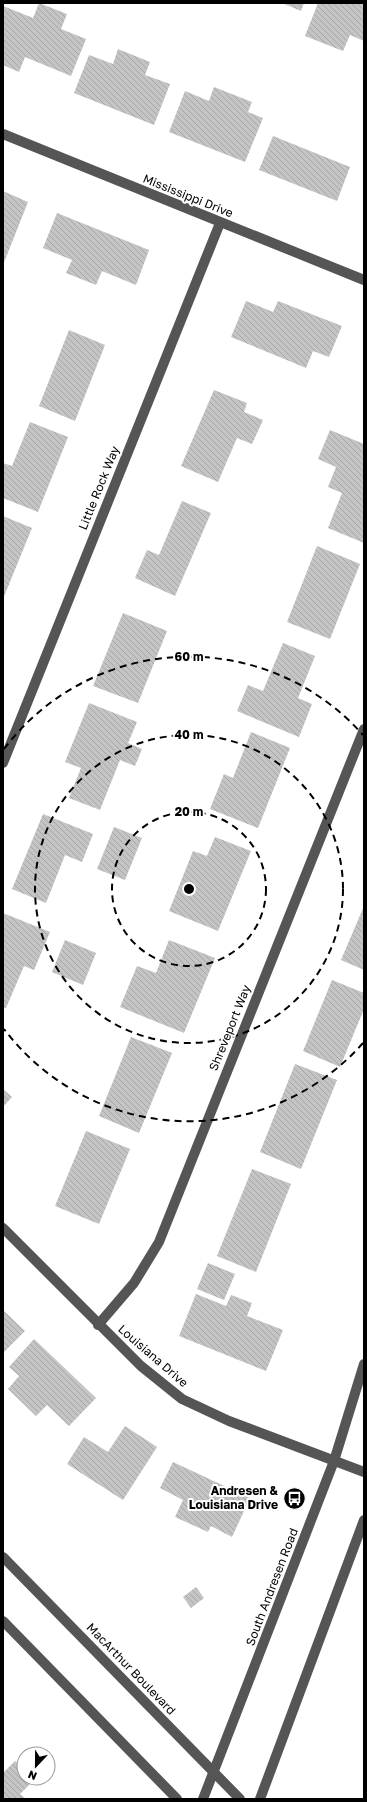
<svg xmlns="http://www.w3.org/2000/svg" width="367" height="1802" font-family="'Golos Text',sans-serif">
	<defs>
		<pattern id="building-back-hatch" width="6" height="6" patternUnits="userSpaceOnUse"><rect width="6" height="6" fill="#c4c4c4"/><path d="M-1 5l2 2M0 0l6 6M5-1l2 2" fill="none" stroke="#a7a7a7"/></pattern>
	</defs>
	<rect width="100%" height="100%" fill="#fff"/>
	<!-- building -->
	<path fill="url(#building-back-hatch)" d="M39,3L67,14L61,29L86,39L71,76L25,57L19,72L3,65V6L33,18Z
		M282,3H304L301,11Z
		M318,3H364V41L350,35L343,51L305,36Z
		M118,49L150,62L145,75L170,84L154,125L74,93L89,55L113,64Z
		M214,87L252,102L248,112L263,118L245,162L169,132L185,91L209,101Z
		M273,136L350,167L337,201L259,170Z
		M3,191L28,202L3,265Z
		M57,213L149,250L136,285L102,271L96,285L66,273L72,260L43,248Z
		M246,301L273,312L278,301L342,326L329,357L313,351L306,368L231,337Z
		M69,330L105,345L75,421L39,406Z
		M214,390L247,403L244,412L263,420L252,444L237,438L218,482L181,466Z
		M30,422L68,437L38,512L3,498V463L12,466Z
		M330,430L364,444V543L328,528L342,493L328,487L336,467L318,459Z
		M182,501L211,513L175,596L135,578L147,550L159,555Z
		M3,516L32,528L3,599Z
		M317,546L360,564L330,639L287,622Z
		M123,613L167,631L138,703L93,686Z
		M283,643L315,656L298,698L312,704L299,737L237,711L248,685L263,691Z
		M89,703L137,722L128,743L142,749L135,766L120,760L100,810L69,798L81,768L65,762Z
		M251,732L290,748L258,828L210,809L224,774L233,778Z
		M43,814L93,834L82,862L65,855L46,903L12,889Z
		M114,827L142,838L125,880L97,869Z
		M215,837L251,851L218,931L169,911L193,851L207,856Z
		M364,906V970L341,960Z
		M3,913L50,932L34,970L24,966L6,1008L3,1007Z
		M65,940L96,953L83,985L52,972Z
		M169,940L215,958L184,1033L120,1007L137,966L156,973Z
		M332,980L364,993V1009L340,1067L303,1051Z
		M131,1037L172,1053L139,1133L99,1116Z
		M295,1064L337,1080L301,1169L260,1152Z
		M3,1089L12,1097L3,1107Z
		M86,1131L130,1149L99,1224L55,1206Z
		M252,1169L291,1184L256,1272L217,1256Z
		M208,1263L235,1274L224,1300L197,1289Z
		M196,1294L226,1306L231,1295L252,1303L247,1316L283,1330L266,1371L179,1336Z
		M3,1310L25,1331L3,1353Z
		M34,1339L96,1398L69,1426L47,1405L36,1416L8,1389L19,1376L9,1367Z
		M125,1426L157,1447L123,1500L67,1464L84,1437L108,1452Z
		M173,1462L250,1498L232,1537L211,1526L208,1532L175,1517L183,1500L160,1488Z
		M196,1587L204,1598L191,1608L183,1597Z
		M15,1761L24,1770V1778H32L34,1780L20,1794L26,1799H3V1773Z"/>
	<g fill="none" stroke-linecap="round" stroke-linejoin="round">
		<!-- minor -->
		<path stroke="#555" stroke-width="10" d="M3,134L364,280
			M3,763L220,223
			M3,1228L141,1366L182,1399L229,1421L364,1472
			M98,1325L134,1283L159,1242L364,729
			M3,1557L240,1799
			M3,1621L177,1799
			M203,1799L334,1461L364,1364
			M260,1799L364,1520"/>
	</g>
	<!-- distance rings -->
	<g fill="none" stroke="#000" stroke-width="2" stroke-dasharray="7 5">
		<circle cx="189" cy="889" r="77"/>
		<circle cx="189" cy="889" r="154"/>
		<path d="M363 1043A232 232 0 0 1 4 1029M4 749A232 232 0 0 1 363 735"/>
	</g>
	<!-- icons -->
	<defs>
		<symbol id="bus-disc" viewBox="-11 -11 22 22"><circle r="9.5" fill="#000" stroke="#fff"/><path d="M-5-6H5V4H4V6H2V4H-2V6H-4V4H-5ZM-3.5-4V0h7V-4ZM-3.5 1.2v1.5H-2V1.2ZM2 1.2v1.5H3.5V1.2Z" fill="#fff"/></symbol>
	</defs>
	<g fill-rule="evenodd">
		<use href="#bus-disc" x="282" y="1486" width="25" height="25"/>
	</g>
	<g text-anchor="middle" stroke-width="4" stroke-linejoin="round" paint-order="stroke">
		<!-- street labels -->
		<g font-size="12" fill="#000" stroke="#fff">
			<text transform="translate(188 196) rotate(22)" y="4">Mississippi Drive</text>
			<text transform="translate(99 488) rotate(-68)" y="4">Little Rock Way</text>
			<text transform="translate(230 1028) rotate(-68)" y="4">Shreveport Way</text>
			<text transform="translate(153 1356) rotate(41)" y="4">Louisiana Drive</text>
			<text transform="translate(272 1587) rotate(-69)" y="4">South Andresen Road</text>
			<text transform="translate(131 1669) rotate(46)" y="4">MacArthur Boulevard</text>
		</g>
		<!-- poi labels -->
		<g font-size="12" font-weight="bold" fill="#000" stroke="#fff" text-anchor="end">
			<text x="278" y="1495">Andresen &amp;<tspan x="278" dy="14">Louisiana Drive</tspan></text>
		</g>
	</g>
	<circle cx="189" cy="889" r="6" fill="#000" stroke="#fff" stroke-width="2"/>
	<g font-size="12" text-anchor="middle" font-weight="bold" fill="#000" stroke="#fff" stroke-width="4" stroke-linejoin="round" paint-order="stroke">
		<text x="189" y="661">60 m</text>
		<text x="189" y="739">40 m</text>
		<text x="189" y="816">20 m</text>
	</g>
	<!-- border -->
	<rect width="367" height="1802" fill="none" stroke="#000000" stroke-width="8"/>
	<!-- north arrow -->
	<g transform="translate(36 1766) rotate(202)"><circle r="19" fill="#ffffff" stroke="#999999"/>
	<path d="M0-3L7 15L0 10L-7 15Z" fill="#000000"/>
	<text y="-6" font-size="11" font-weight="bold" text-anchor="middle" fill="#000000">N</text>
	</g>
</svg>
